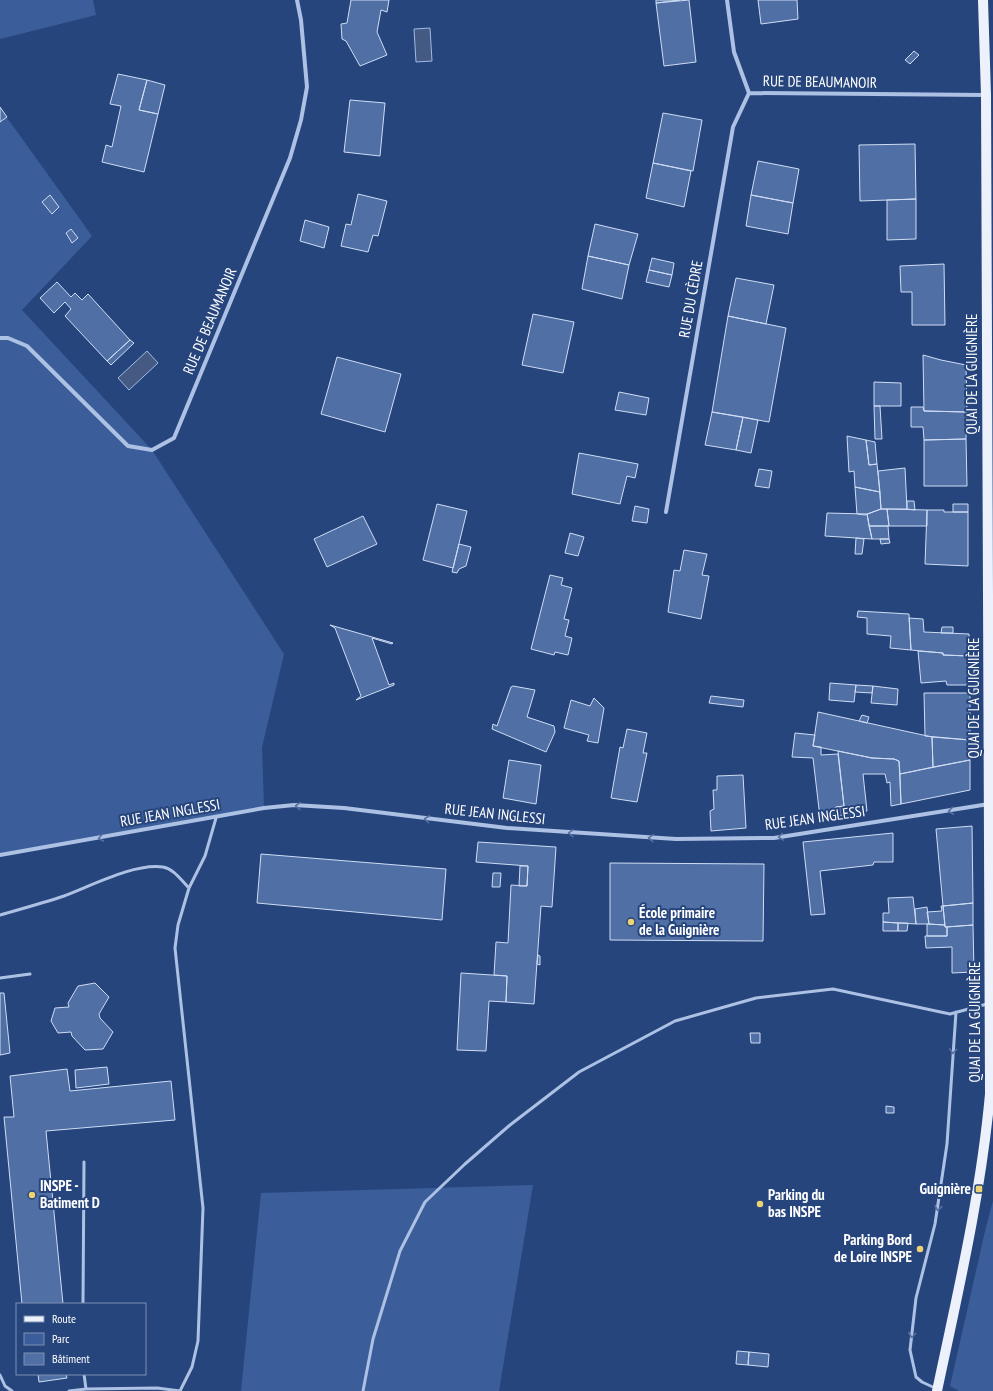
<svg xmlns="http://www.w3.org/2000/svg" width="993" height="1391" font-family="'PT Sans Narrow',sans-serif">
	<rect width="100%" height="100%" fill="#27457d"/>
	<!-- green -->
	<path fill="#3b5e9a" d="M0,0H93L96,15L0,39Z
		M0,108L92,236L22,310L152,450L284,654L262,747L264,808L0,855Z
		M533,1185L499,1391H241L261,1193Z
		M993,1201V1391H959L950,1386L986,1227Z"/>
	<!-- water -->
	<path fill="#445a82" stroke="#a1bbe5" d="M430,28L432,61L416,62L414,29Z
		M147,351L158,363L129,390L118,378Z"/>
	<!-- building -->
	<path fill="#506fa5" stroke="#cfddf4" d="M351,0H389L387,12L381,10L377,32L387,55L360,66L346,41L342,39L341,24L347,23Z
		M656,0H680L656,3Z
		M689,0L696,62L664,66L656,3Z
		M758,0H797L798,19L761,24Z
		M914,51L919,55L910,64L905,60Z
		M118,74L147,80L139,110L158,114L144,172L102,162L106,145L112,147L121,106L110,104Z
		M147,80L165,85L158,114L139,110Z
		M350,100L385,103L380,156L344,152Z
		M0,107L7,117L0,122Z
		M663,113L702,120L693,171L653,163Z
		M915,144L916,199L860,201L859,145Z
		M758,161L799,169L793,203L751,195Z
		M653,163L691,171L684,207L646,198Z
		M358,194L387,201L378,236L373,235L368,252L341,246L346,224L351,225Z
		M50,195L59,207L52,214L42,202Z
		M751,195L793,203L788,234L746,226Z
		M916,199V239L887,240V200Z
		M305,220L329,227L324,248L300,241Z
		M595,224L638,234L629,265L588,256Z
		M71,229L78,238L72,243L66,233Z
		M588,256L629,265L622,299L582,289Z
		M652,258L674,263L672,275L649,270Z
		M944,264L945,325H912V292H901L900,266Z
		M649,270L672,275L669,287L646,282Z
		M736,278L774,285L766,324L728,316Z
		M57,282L71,297L75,293L82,300L88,294L130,340L107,361L65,316L71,309L65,302L54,313L40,298Z
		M533,314L574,322L563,373L522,365Z
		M728,316L786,328L769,422L712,412Z
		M130,340L134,343L111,365L107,361Z
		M923,355L941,360L966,365L967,412L924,411Z
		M337,357L401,374L385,432L321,414Z
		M874,382L901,383V406H874Z
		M619,392L649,398L646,415L615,410Z
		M874,406H880L882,439H875Z
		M911,407H923L924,411L967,412L966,439L924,440L923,427H911Z
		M712,412L743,417L736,450L705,445Z
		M743,417L758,420L751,453L736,450Z
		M847,436L866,440L869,465L877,464L880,492L855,487L854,471L849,472Z
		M966,439L967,486H924V440Z
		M866,440L875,442L877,464L869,465Z
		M579,453L638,464L635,478L627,476L620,504L572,494Z
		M905,468L907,509H881L878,471Z
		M759,469L772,471L769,488L755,486Z
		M855,487L880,492L881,509L865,515L857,514Z
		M907,501H914L915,510L907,509Z
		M437,504L467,511L453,568L423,560Z
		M953,504H968V512H953Z
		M635,506L649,509L647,523L632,521Z
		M881,509H887L889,526H869L867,514Z
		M887,509L927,510V526H889Z
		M927,510H944V512H968V566L925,564Z
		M827,513L867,514L872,539L825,536Z
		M363,516L377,544L327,567L314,539Z
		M869,526H888L889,539H872Z
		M570,533L584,537L578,556L565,553Z
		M856,538L864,539L862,554H855Z
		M880,539H889L890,543L881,544Z
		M459,544L471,547L466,566L459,569L457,573L452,572Z
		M684,550L707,554L702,575L709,576L701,619L668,612L674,570L680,571Z
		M550,575L563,578L561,585L572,588L564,619L569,620L565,636L572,638L568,655L555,652L554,655L531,649Z
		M858,611L909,614L911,650L890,648L891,636L867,634V618L857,617Z
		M909,618L923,619L924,632L969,634V656L943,655V653L911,650Z
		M330,625L393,643L392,644L372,638L389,685L394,683V685L356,700L361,696L335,628Z
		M942,627H953V633H941Z
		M918,651L943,653V655L969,656V685H947L946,681L921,683Z
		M830,683L856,685L854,702L829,700Z
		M856,685L873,686L872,693L855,692Z
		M513,686L535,690L527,717L554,726L555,732L546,752L492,729L493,724L497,726L511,687Z
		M873,686L898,689L897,705L871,703Z
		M924,693H970V740L925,736Z
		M711,696L744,700L743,707L709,703Z
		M594,698L604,708L598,743L587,741L589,735L564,728L571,700L590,706Z
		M818,712L932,737L933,767L900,774L899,761L894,759L872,758L813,746Z
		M862,715L869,717L867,723L859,721Z
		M627,729L647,733L643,753H647L637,802L611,798L620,747L623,748Z
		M795,733L815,735L813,746L821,747V755L838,754L844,806L836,807L837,816L822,818L819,809L813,758L792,757Z
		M932,737L970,740V760L933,767Z
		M838,751L872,758L894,759L899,761L901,804L891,806L890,782L887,783L885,774H863L867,811L837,816L836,807L844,806Z
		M509,760L541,765L536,804L503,798Z
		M970,760V790L901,804L900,774Z
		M743,775L746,828L711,831L710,811L714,809L713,790H717V776Z
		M972,826L973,903L943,906L936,829Z
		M893,833V862H874L873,865L820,871L825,914L811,915L803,842Z
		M478,842L556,847L552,907L541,906L534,1004L506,1002L507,976L494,975L496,942L508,943L511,885L527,886L528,866L476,862Z
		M261,854L446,869L442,920L257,903Z
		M610,863L764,864L763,941L610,940Z
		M520,866H528L527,886H519Z
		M493,873H501L500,887H492Z
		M913,897L916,924L883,922V913H889L888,898Z
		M973,903V925L945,927L943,906Z
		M941,906H943L945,925L929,924L927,912L942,911Z
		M927,907L929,924H916L915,909Z
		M883,922L898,923V931H883Z
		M898,923H908L907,931H898Z
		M927,924L945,925V927H947V936H927Z
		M973,925L974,972L952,973V947L926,948L925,936H947V927Z
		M538,955L540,956V965L537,964Z
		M461,973L507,976L506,1002L489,1001L486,1051L457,1050Z
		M95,983L109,997L99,1014L100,1018L113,1032L103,1049L85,1050L72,1036L71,1032L58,1033L51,1021L55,1008L69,1007L68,1003L78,986Z
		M0,993H4L10,1053L0,1055Z
		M750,1033H760V1043H751Z
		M107,1067L109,1084L76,1088L75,1070Z
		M67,1069L70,1091L171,1081L175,1120L46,1131L63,1304H22L4,1117H14L10,1076Z
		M886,1106L894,1107V1113H886Z
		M737,1351L749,1352L748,1365L736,1364Z
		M749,1352L769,1354L768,1367L748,1365Z
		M38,1374H66L67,1378L39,1382Z"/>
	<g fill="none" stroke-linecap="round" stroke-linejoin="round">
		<!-- lane -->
		<path stroke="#adc1e4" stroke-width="3" d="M0,915C21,909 43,903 64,896C91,886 134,863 163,867C174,869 181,880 189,888
			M0,978L30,974
			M83,1304L84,1162
			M0,1375L5,1386L12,1391
			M935,1388L922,1382L916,1377L910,1350L916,1298L935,1224L947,1144L956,1012
			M86,1389L157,1388L180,1391
			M69,1391L86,1389L84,1374
			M180,1391L192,1367L198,1341L203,1208L175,948L178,925L189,888L205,856L216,818
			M363,1391L373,1339L400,1251L425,1202L465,1164L510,1125L579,1072L675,1021L756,998L833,989L950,1014L987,1004"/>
		<!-- street -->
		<path stroke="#adc1e4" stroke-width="4" d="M727,0L734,52L749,93L985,95
			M0,338H8L27,346L128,446L152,450L174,438L290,158L301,120L307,87L301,20L297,0
			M666,512L733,127L749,93
			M0,855L264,808L294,805L344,808L507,828L676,839L774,838L989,804"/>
		<!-- primary -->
		<path stroke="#ecf1fc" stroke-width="10" d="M937,1391C958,1292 981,1194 990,1094L986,95L983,0"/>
	</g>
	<!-- one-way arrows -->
	<defs><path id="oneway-chevron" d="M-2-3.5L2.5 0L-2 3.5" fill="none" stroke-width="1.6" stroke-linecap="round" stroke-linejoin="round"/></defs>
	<g stroke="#5670a1">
		<use href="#oneway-chevron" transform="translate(298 806) rotate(-178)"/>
		<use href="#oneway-chevron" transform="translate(951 811) rotate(172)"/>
		<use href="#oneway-chevron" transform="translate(427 819) rotate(-173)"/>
		<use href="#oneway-chevron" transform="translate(571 833) rotate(-176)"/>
		<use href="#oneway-chevron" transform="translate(781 837) rotate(171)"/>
		<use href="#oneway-chevron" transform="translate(101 838) rotate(170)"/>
		<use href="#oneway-chevron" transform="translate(651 838) rotate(-177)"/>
		<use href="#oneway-chevron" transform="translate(953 1051) rotate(94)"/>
		<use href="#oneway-chevron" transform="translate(938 1208) rotate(99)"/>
		<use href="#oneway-chevron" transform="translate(912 1335) rotate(97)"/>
	</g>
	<!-- markers -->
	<g fill="#ecd473" stroke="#27457d" stroke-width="1.5">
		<circle cx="631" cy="922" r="4"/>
		<rect x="975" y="1185" width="8" height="8" rx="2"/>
		<circle cx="32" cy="1195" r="4"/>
		<circle cx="760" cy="1204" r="4"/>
		<circle cx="920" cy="1249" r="4"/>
	</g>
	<g text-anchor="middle" stroke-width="4" stroke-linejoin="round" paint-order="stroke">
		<!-- street labels -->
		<g font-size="15" fill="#fff" stroke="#27457d">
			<text transform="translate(820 82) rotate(1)" y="5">RUE DE BEAUMANOIR</text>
			<text transform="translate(691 299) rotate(-80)" y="5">RUE DU CÈDRE</text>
			<text transform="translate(210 321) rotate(-67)" y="5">RUE DE BEAUMANOIR</text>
			<text transform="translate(972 374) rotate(-90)" y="5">QUAI DE LA GUIGNIÈRE</text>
			<text transform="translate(974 698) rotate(-90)" y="5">QUAI DE LA GUIGNIÈRE</text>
			<text transform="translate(170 813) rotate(-10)" y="5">RUE JEAN INGLESSI</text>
			<text transform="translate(495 814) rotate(6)" y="5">RUE JEAN INGLESSI</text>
			<text transform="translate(815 818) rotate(-8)" y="5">RUE JEAN INGLESSI</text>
			<text transform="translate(975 1022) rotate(-90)" y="5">QUAI DE LA GUIGNIÈRE</text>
		</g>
		<!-- poi labels -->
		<g font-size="15" font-weight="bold" fill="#fff" stroke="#27457d" text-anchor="start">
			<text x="639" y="918">École primaire<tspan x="639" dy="17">de la Guignière</tspan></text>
			<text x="40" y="1191">INSPE -<tspan x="40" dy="17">Batiment D</tspan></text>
			<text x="971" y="1194" text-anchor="end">Guignière</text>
			<text x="768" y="1200">Parking du<tspan x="768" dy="17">bas INSPE</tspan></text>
			<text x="912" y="1245" text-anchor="end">Parking Bord<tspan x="912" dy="17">de Loire INSPE</tspan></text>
		</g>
	</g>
	<!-- legend -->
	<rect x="16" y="1303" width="130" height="72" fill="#27457d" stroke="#7d8fb1"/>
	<rect x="24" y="1316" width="20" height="6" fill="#ecf1fc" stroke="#7d8fb1"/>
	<text x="52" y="1323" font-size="12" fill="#ffffff">Route</text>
	<rect x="24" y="1333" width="20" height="12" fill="#3b5e9a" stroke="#7d8fb1"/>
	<text x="52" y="1343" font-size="12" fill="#ffffff">Parc</text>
	<rect x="24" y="1353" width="20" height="12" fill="#506fa5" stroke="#7d8fb1"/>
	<text x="52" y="1363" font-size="12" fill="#ffffff">Bâtiment</text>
</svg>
